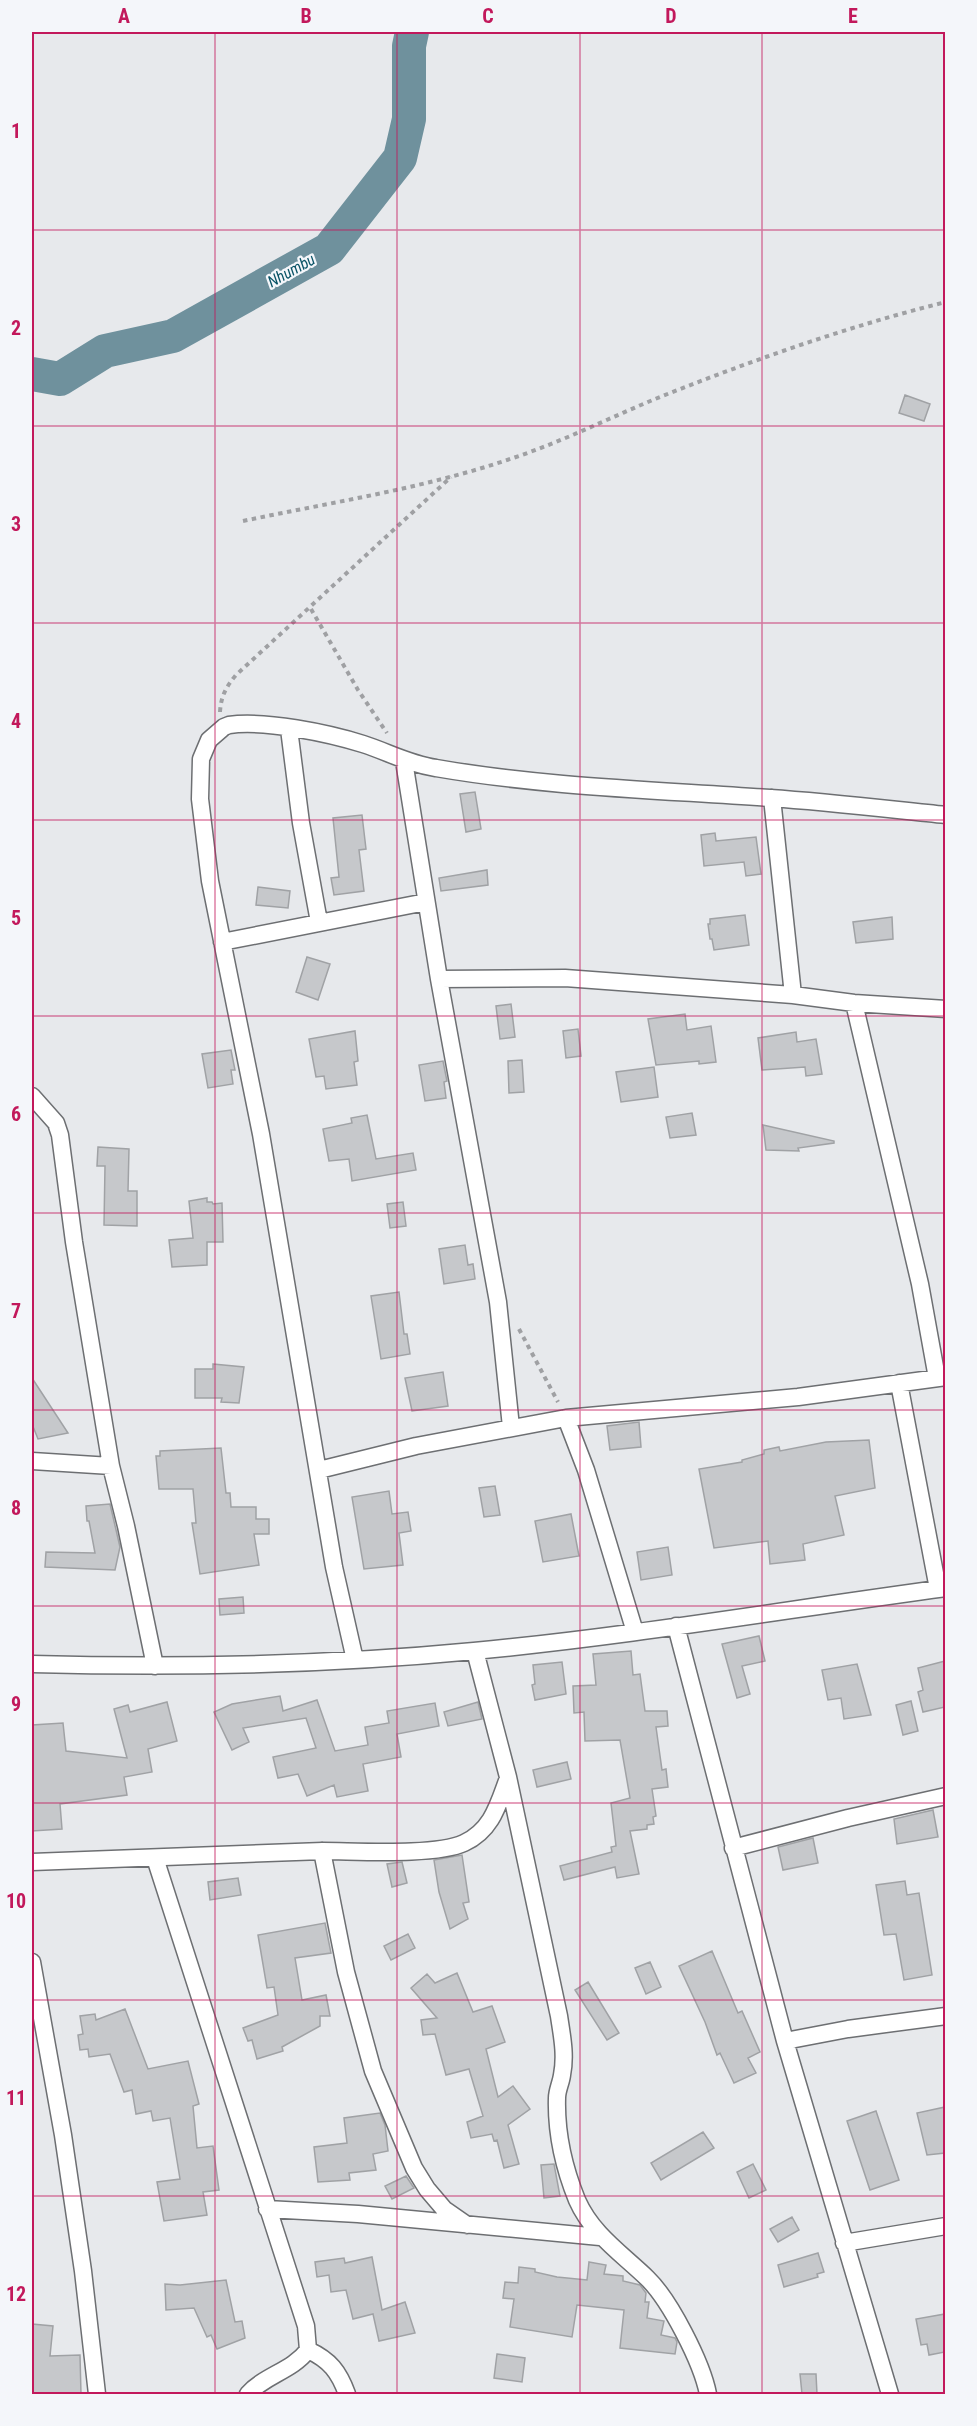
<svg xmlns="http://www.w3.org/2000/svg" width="977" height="2426" font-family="'Roboto Condensed',sans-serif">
	<rect width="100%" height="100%" fill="#e7e9ec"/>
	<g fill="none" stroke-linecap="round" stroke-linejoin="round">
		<!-- river -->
		<path stroke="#6f919d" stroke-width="34" d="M32,374L60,379L105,351L173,336L329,249L400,158L409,119V46L412,32"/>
	</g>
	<!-- building -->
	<path fill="#c6c8cb" stroke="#a0a2a5" stroke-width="1.5" d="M905,395L930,404L924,421L899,413Z
		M475,792L481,829L466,832L460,794Z
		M362,815L366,849L359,850L364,891L334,895L331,878L339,877L333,818Z
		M715,833L716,841L756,837L761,874L746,876L744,862L704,866L701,835Z
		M487,870L488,885L441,891L439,878Z
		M258,887L290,891L288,908L256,905Z
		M745,915L749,945L714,950L712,939H710L708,924H710V919Z
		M892,917L893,939L856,943L853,922Z
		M307,957L330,964L318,1000L296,992Z
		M511,1004L515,1037L500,1039L496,1006Z
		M685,1014L687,1030L711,1026L716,1062L699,1064V1061L656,1065L648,1019Z
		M578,1029L581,1056L566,1058L563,1031Z
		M355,1031L358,1061L354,1062L357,1085L326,1089L324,1076L316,1077L309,1039Z
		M796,1032L797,1042L816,1039L822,1074L806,1076L805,1067L762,1070L758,1038Z
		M231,1050L235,1070H231L233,1084L208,1088L202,1054Z
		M522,1060L524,1092L509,1093L508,1061Z
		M443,1061L447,1081L444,1082L446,1098L425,1101L419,1065Z
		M654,1067L658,1097L621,1102L616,1072Z
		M692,1113L696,1135L670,1138L666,1117Z
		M367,1115L376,1159L413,1153L416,1170L352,1181L349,1159L329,1161L323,1129L352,1123L351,1118Z
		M763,1125L834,1141V1143L798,1148L799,1151L766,1150Z
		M98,1147L129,1149L128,1191H137V1226L104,1225L105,1166H97Z
		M207,1198V1202H212L213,1204L222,1203L223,1242H207V1265L172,1267L169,1240L193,1238L189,1201Z
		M403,1202L406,1226L390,1228L387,1204Z
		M465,1245L468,1265L473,1264L475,1279L444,1284L439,1249Z
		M399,1292L404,1334H407L410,1354L381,1359L371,1296Z
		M213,1364L244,1367L239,1403L221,1402L222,1398H195V1369H213Z
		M443,1372L448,1406L412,1411L405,1378Z
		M32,1378L68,1433L38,1439L32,1424Z
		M639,1422L641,1447L610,1450L607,1426Z
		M869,1440L875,1488L835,1496L844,1535L803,1544L805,1560L770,1564L768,1541L714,1548L699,1469L742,1462V1460L764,1454V1450L779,1447L780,1451L826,1442Z
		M221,1448L226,1493H230L231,1507H256V1519H269V1534H254L259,1565L200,1574L192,1523H196L193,1489H159L156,1456H160V1451Z
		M495,1486L500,1515L484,1517L479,1488Z
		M389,1491L392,1514L408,1512L411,1531L399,1533L403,1565L364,1569L352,1497Z
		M110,1504L120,1547L115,1570L45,1567L46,1552L95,1553L89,1521H87L86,1506Z
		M571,1514L579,1556L543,1562L535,1521Z
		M668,1547L672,1575L641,1580L637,1552Z
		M243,1597L244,1613L220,1615L219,1599Z
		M759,1636L765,1661L742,1666L750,1694L737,1698L722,1644Z
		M631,1651L633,1675L640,1674L645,1711H667L668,1726L656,1727L662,1770L666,1769L668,1787L652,1789L656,1816L653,1817L654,1824L647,1825V1829L630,1831L639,1874L617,1878L615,1867L564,1880L560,1866L612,1852L611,1847L616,1846L611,1803L630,1798L620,1740L585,1741L584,1712L574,1713L573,1686L596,1685L593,1654Z
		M945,1661V1707L923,1712L918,1692L923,1690L918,1668Z
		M562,1662L566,1694L535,1700L532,1685L535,1684L533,1665Z
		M857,1664L871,1715L844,1719L841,1698L828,1700L822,1670Z
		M280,1696L283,1711L317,1700L335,1751L368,1745L365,1727L389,1723L387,1711L435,1703L439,1726L397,1734L401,1757L363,1764L368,1791L337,1797L334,1785L307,1796L298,1774L278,1778L273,1757L316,1748L306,1718L243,1728L249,1742L232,1750L214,1712L232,1704Z
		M911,1701L918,1731L903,1735L896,1705Z
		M167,1702L177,1741L148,1749L152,1772L124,1777L127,1795L60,1804L62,1829L32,1831V1725L63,1723L66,1751L127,1758L114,1709L128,1705L130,1712Z
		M478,1702L482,1719L448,1726L444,1712Z
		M567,1762L571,1779L537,1787L533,1770Z
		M933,1810L938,1837L897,1844L894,1819Z
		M813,1838L818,1863L783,1870L778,1847Z
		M462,1855L469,1902L463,1903L468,1919L450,1929L439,1892L434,1860Z
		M402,1862L407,1883L392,1887L387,1864Z
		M238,1878L241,1895L210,1900L208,1882Z
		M905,1881L907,1895L919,1893L932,1975L904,1980L896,1934L884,1935L876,1885Z
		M325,1923L331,1953L295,1958L302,2000L326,1995L330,2016H320V2026L282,2047L283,2051L257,2059L252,2040L248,2041L243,2028L278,2015L274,1987L267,1988L258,1935Z
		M408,1934L415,1948L391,1960L384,1946Z
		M712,1951L738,2013L742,2011L760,2052L748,2058L756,2073L734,2083L720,2053L717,2055L705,2022L679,1966Z
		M650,1962L661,1987L646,1994L635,1968Z
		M457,1973L473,2012L492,2006L505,2042L486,2049L498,2097L513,2086L530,2109L508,2125L519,2164L504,2168L497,2140L494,2141L492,2134L471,2138L467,2122L483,2116L469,2069L446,2075L435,2034L423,2035L421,2020L437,2018L411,1988L427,1974L435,1983Z
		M588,1982L619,2033L607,2040L575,1990Z
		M125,2009L148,2069L188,2061L199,2104L193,2106L197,2148L213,2146L219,2190L203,2192L207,2215L164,2221L157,2182L180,2179L170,2118L153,2121L151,2111L136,2114L132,2090L124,2092L110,2054L89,2057L88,2049L80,2050L78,2035L83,2034L80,2016L95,2014L96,2020Z
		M945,2107V2153L927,2155L917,2113Z
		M876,2111L899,2180L870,2190L847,2121Z
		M380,2113L385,2125L388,2151L373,2154L376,2170L349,2173L350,2180L318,2182L314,2147L347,2143L344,2118Z
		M703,2132L714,2148L661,2180L651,2163Z
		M554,2164L560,2196L544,2198L541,2165Z
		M753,2164L766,2190L749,2198L737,2172Z
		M406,2176L414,2188L392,2199L385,2186Z
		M792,2217L799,2230L778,2242L770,2229Z
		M818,2253L824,2272L817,2274L818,2277L784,2287L778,2265Z
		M372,2257L382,2310L405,2302L415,2333L379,2341L373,2314L353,2319L346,2290L331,2292L329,2275L317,2277L315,2262L344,2258L345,2263Z
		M589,2262L606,2265L604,2274L623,2276V2281L640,2285L646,2293L645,2302H649L647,2318L664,2321L661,2335L675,2338L677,2342L675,2354L620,2348L624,2310L577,2305L572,2337L510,2327L514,2299L503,2298L505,2282L518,2283L519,2267L535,2269V2272L557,2277L587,2280Z
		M226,2280L235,2322L242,2321L245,2338L217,2349L211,2335L207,2337L194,2308L166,2310L165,2284L180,2285Z
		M945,2314V2352L929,2355L927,2344L921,2345L916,2319Z
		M32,2324L53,2326L50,2356L80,2355L81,2394H32Z
		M497,2354L525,2358L522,2382L494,2378Z
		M800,2374H816L817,2394H802Z"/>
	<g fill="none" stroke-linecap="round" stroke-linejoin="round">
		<defs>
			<path id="street" d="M289,729L301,823L319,922
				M404,761L439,979L498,1302L511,1427
				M772,798L793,995
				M222,942L426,902
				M439,979L565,978L793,995L854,1003L946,1009
				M854,1003L920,1284L937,1378
				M32,1096L56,1123L60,1135L74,1242L111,1466L126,1526L155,1666
				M899,1383L938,1589
				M566,1418L586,1470L635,1632
				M32,1461L111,1466
				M319,1470L416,1446L566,1418L798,1397L946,1377
				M676,1626L785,2041L890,2394
				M475,1651L508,1777L559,2016C562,2036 566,2055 562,2075C561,2083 557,2090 557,2098C556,2132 564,2168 577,2200C592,2234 621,2253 647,2278C670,2300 702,2363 708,2394
				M355,1660L334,1567L261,1134L210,881L200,799L201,759L209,740L224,727L229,725C265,720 328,733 363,744C388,752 409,764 436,768C546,787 658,790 770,798C828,802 887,809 946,815
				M32,1664C179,1668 328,1665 474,1651C632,1636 789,1609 946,1588
				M733,1848L848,1818L946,1796
				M322,1851L346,1972L373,2071L414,2168L427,2189L444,2209L467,2225
				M155,1858L306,2326L308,2350C292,2371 265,2375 248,2394
				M32,1862C129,1859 226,1854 323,1851C357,1851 436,1856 464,1843C492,1830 498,1805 508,1778
				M32,1962L63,2135L83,2271L97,2394
				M785,2041L848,2029L946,2016
				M267,2209L358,2214L600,2237
				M844,2243L946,2226
				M308,2350C330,2360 339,2372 347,2394"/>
		</defs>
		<!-- street casing -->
		<use href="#street" stroke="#6d6f72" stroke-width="19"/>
		<!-- path -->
		<path stroke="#9fa0a3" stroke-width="4" stroke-dasharray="4.5 4.5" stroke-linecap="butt" d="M243,521C333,502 426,488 513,458C564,441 611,417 660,397C753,360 849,326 946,302
			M311,609L358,690L387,733
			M220,712C221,696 226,687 236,675L451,477
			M519,1329L558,1402"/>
		<!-- street -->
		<use href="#street" stroke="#fff" stroke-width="16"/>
	</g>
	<!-- grid -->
	<path fill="none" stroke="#c2185b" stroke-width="1.5" stroke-opacity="0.55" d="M215,32V2394M397,32V2394M580,32V2394M762,32V2394M32,230H946M32,426H946M32,623H946M32,820H946M32,1016H946M32,1213H946M32,1410H946M32,1606H946M32,1803H946M32,2000H946M32,2196H946"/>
	<g text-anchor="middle" stroke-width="4.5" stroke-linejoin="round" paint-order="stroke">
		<!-- water labels -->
		<g font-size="16" font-style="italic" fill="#095366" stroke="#f4f6fa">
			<text transform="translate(291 270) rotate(-29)" y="6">Nhumbu</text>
		</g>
	</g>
	<!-- border -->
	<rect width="977" height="2426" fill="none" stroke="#f4f6fa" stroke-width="66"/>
	<rect x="33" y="33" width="911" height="2360" fill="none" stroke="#c2185b" stroke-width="2"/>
	<g font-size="20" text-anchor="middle" font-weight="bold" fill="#c2185b">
		<text x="124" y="23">A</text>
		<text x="306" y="23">B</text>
		<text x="488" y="23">C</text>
		<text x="671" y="23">D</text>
		<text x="853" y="23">E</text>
		<text x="16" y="138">1</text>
		<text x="16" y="335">2</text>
		<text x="16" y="531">3</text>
		<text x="16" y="728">4</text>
		<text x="16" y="925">5</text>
		<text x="16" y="1121">6</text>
		<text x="16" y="1318">7</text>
		<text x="16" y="1515">8</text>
		<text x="16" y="1711">9</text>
		<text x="16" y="1908">10</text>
		<text x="16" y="2105">11</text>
		<text x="16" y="2301">12</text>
	</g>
</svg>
